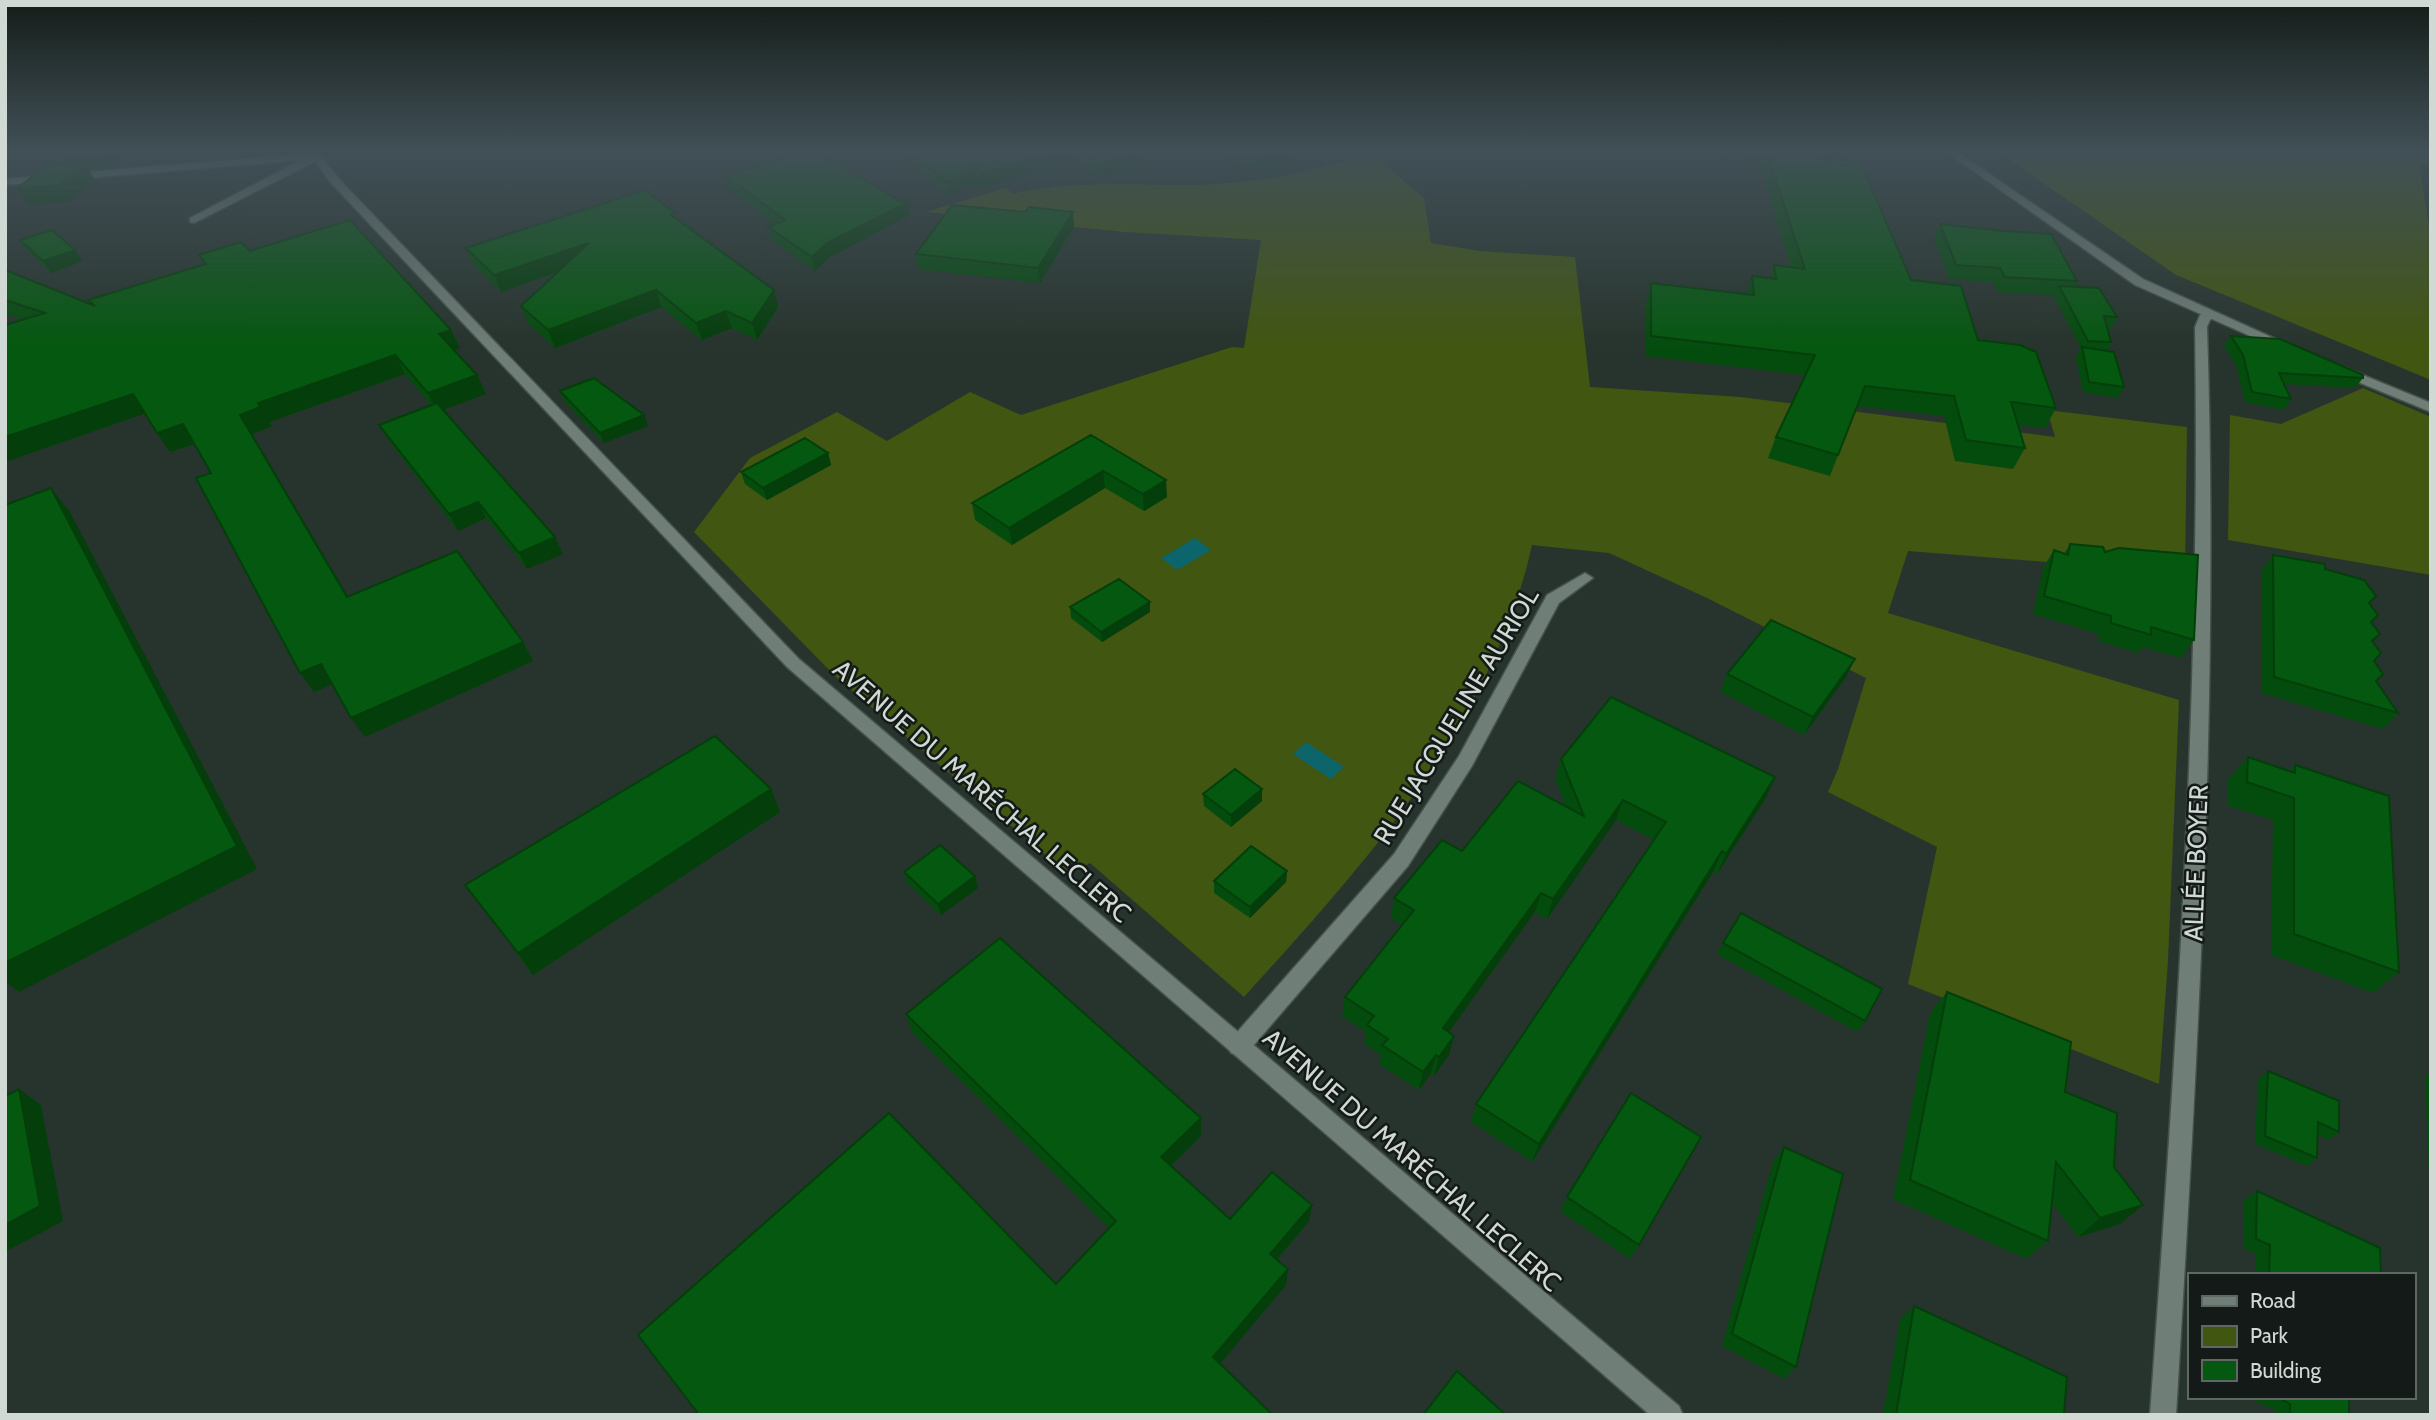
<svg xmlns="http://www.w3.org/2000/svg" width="2436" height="1420" font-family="Cabin,sans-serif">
	<rect width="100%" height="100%" fill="#27342d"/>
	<!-- green -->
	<path fill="#415610" d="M1369,151L1424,198L1431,243L1480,251L1575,257L1590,387L1740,397L2055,437L2047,410L2187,427L2185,573L1908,551L1888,613L2179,700L2168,961L2159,1084L1908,984L1937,847L1828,792L1838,769L1866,678L1707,598L1609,553L1532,545C1493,723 1363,866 1244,997L1090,863L1069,875L836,677L694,532L750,458L837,412L887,441L970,392L1021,415L1232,347L1244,348L1261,240L1125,232L926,212L1006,188L1013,194C1072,180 1135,186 1195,185C1245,184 1324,172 1369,151Z
		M1997,151H2431V163L2419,164L2431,238V380L2176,275Z
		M2363,388L2431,417V575L2228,540L2230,415L2281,424Z"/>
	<!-- water -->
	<path fill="#0b656a" d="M1195,538L1211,550L1177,570L1161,558Z
		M1306,742L1344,767L1331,779L1293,754Z"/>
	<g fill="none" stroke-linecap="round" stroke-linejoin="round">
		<defs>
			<path id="minor" d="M316,153L321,156L314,162L194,223L190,222V218L301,160L5,185V179Z
				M2210,310L2216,314L2210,320L2207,327C2219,690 2198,1052 2176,1415H2150C2176,1052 2201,691 2195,327L2200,315Z
				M1585,573L1593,578L1559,603L1472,766L1408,866L1247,1053L1239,1056L1231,1053L1228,1046L1231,1039L1394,854L1459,756L1547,595Z"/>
			<path id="tertiary" d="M311,151H321V156L340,180L799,659L1679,1406L1683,1415H1650L787,667L332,184L311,156Z
				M1945,151H1956L2143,279L2296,348L2294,351H2284L2135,285Z
				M2341,366L2431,403V412L2336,373L2334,370Z"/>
		</defs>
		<!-- minor casing -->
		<use href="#minor" stroke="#45514a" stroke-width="3"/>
		<!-- tertiary casing -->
		<use href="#tertiary" stroke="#45514a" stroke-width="3"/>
		<!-- minor -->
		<use href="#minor" fill="#6f7e76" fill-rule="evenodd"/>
		<!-- tertiary -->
		<use href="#tertiary" fill="#6f7e76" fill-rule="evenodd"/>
	</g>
	<!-- wall -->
	<path fill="#044c0d" d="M894,151H1138L1139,165L1102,177L1075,160L975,190L974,183L949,195Z
		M1217,151H1312L1259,172Z
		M1463,151H1489L1488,157L1463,155Z
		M1684,151H1809L1811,158L1911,280L2056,408L2045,428L2018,425L2025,448L2013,469L1955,461L1944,416L1857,406L1830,476L1768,458L1776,437L1805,375L1645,356L1646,303L1651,283L1746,294L1752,276L1770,278L1774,265L1791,267L1757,158L1684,153Z
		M726,176L899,201L910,215L830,257L815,271L772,240L768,227L775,224L729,189Z
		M1073,212L1074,227L1040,283L918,269L916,254Z
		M676,219L774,290L778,307L757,340L732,328L702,340L661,307L555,348L528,323L521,306L557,272L501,292L473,264L466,248Z
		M1940,224L2077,281L2075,287L2117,317L2112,327H2107L2111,342L2107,351L2124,387L2118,398L2083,392L2076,358L2081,348L2054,296V295L1998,292L1993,282L1949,279L1934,239Z
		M20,240L83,261L51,273L28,251Z
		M250,251L460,348L454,350L486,394L443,410L563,554L527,569L486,518L458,531L389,441L379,425L431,405L405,374L269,422L272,426L252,434L348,596L523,642L533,661L365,737L333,684L314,692L211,473L194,444L170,452L145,413L5,462V325L24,320L5,314V270L91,305L88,300L205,264L199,255Z
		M2231,336L2363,378L2355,388L2284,384L2291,399L2284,410L2245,402L2236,365L2224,346Z
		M560,391L644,415L648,426L604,443L564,401Z
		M1091,435L1167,497L1144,511L1105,488L1012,545L975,520L972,503Z
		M828,453L831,465L767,500L745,484L741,472Z
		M2070,544L2105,552L2194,640L2181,658L2143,647L2138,653L2098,641L2099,634L2033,614L2043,568L2054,550L2064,554Z
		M2273,555L2325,569L2370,604L2376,681L2398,713L2383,729L2261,693V571Z
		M1070,607L1150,612L1102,642L1071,618Z
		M1727,674L1846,677L1804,735L1720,692Z
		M2248,757L2290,771L2295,765L2399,972L2373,993L2271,955L2273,820L2227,805L2228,780Z
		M1561,759L1775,777L1766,798L1717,874L1713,872L1532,1162L1471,1122L1476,1104L1654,840L1616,820L1547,919L1535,912L1449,1032L1454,1036L1449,1055L1434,1076L1431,1073L1419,1090L1379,1064L1381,1055L1364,1044L1366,1032L1342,1016L1345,997L1402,925L1391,918L1394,898L1566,806L1555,779Z
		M771,789L780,812L533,975L465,885Z
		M1262,789V801L1231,827L1204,806L1203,794Z
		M1287,871L1286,882L1250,918L1214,893V881Z
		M904,872L975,876L978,888L941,915L907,883Z
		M1723,943L1865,1021L1857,1032L1717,954Z
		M1947,992L2065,1092L2114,1167L2120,1224L2078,1237L2052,1203L2048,1241L2026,1259L1893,1199L1930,1013Z
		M906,1014L1201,1118V1136L1171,1166L1230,1219L1309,1221L1277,1260L1288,1269L1286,1285L1220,1363L1056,1284L1109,1228L912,1032Z
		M2268,1071L2339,1132L2329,1140L2318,1135L2317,1158L2307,1166L2255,1144L2258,1079Z
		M2431,1073V1230L2425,1077Z
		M1784,1147L1796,1367L1784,1379L1722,1346L1773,1162Z
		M2257,1191L2381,1275H2256V1254L2243,1248L2244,1200Z
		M1567,1197L1639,1245L1630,1259L1560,1211Z
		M1914,1306L2064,1415H1883L1900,1319Z
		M2254,1397H2349V1415H2276V1411L2254,1401Z"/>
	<!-- shaded-wall -->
	<path fill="#043e0a" d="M111,151H131L110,168L88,169L95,180L70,201L28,205L17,189L70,171L63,160Z
		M1059,151H1075V160L975,190L974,183L949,195L947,182L983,164Z
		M1138,151L1139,165L1102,177L1101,163Z
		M1259,151H1312L1259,172Z
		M899,200L900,206L908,202L910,215L830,257L815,271L812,257L827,243Z
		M1073,212L1074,227L1040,283L1038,268Z
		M589,243L595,259L501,292L494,275Z
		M75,250L83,261L51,273L43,261Z
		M656,290L661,307L555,348L548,330Z
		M774,290L778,307L757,340L752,323Z
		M726,311L732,328L702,340L696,323Z
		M451,330L460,348L448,352L439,334Z
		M395,355L405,374L269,422L272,426L252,434L360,616L240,415L258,403Z
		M477,375L486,394L437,412L428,393Z
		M133,394L146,413L5,462V437Z
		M644,415L648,426L604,443L600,433Z
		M183,424L196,443L170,452L157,433Z
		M828,453L831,465L767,500L763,488Z
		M1103,471L1105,488L1012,545L1009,528Z
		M1166,480L1167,497L1144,511L1143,494Z
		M51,488L70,512L257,869L19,992L5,981V963Z
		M478,502L486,518L458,531L449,514Z
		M555,537L563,554L527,569L519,553Z
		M1150,602V612L1102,642L1101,632Z
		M523,642L533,661L365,737L351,718Z
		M1855,659L1846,677L1804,735L1813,717Z
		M321,664L335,683L314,692L300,673Z
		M1775,777L1766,798L1717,874L1726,854Z
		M771,789L780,812L533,975L518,953Z
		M1262,789V801L1231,827V815Z
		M1623,800L1616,820L1547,919L1553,899Z
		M1722,851L1713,872L1532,1162L1539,1144Z
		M1287,871L1286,882L1250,918V907Z
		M975,876L978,888L941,915L938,904Z
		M1541,893L1535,912L1438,1047L1443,1028Z
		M1454,1036L1449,1055L1434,1076L1439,1057Z
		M1436,1055L1431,1073L1419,1090L1423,1072Z
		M19,1089L41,1105L63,1221L5,1252V1225Z
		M1201,1118V1136L1162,1174L1161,1157Z
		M1312,1205L1309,1221L1269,1269L1270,1254Z
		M2143,1205L2120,1224L2078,1237L2100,1218Z
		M1288,1269L1286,1285L1214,1371L1213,1357Z"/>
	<!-- building -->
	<path fill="#05580f" stroke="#043e0a" stroke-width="2" d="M75,151H111L104,157L63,160Z
		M803,151H813L899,200L896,201L908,202L827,243L812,257L768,227L785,220L726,176Z
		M908,151H1059L973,176L983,164L947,182Z
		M1081,151H1138L1101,163Z
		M1766,151H1809L1811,158L1860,161L1911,280L1961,286L1978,340L2020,345L2036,352L2056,408L2011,402L2025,448L1966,440L1954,396L1865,386L1838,455L1776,437L1815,355L1651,336V283L1754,295L1752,276L1776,279L1774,265L1805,269Z
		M85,164L59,185L17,189L44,167Z
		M645,190L675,213L671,215L774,290L752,323L726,311L696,323L656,290L548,330L521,306L589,243L494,275L466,248Z
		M952,205L1025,212L1029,207L1073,212L1038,268L916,254Z
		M350,220L451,330L439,334L477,375L428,393L395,355L258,403L260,407L240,415L347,597L457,551L523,642L351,718L321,664L300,673L196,478L211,473L183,424L157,433L133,394L5,437V325L45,313L5,300V270L95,306L88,300L206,264L199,255L241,242L250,251Z
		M1940,224L2002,231L2051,234L2077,281L2005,277L2000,268L1956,265Z
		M52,230L75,250L43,261L20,240Z
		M2059,286L2099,288L2117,317L2104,316L2111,342L2088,341Z
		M2231,336L2280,339L2363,375V378L2279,373L2291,399L2252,392L2243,355Z
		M2082,347L2114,352L2124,387L2089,382Z
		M594,378L644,415L600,433L560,391Z
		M437,403L555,537L519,553L478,502L449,514L379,425Z
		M1091,435L1166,480L1143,494L1103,471L1009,528L972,503Z
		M805,438L828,453L763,488L741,472Z
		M51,488L237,846L5,963V505Z
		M2070,544L2103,547L2105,552L2119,548L2198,555L2194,640L2151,627V635L2111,623V616L2044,596L2054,550L2068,555Z
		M2273,555L2325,564V569L2364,580L2376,596L2369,603L2378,615L2371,622L2380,634L2372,641L2381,653L2374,661L2383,674L2376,681L2398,713L2274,677Z
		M1119,579L1150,602L1101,632L1070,607Z
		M1771,620L1855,659L1813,717L1727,674Z
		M1611,697L1775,777L1726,854L1722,851L1539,1144L1476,1104L1666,822L1623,800L1553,899L1541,893L1443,1028L1454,1036L1439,1057L1436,1055L1423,1072L1382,1045L1388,1039L1367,1025L1374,1016L1345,997L1414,910L1394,898L1442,840L1462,851L1518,781L1584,816L1561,759Z
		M715,736L771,789L518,953L465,885Z
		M2248,757L2295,773V765L2389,796L2399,972L2294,934V798L2247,782Z
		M1235,769L1262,789L1231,815L1203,794Z
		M940,845L975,876L938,904L904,872Z
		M1251,846L1287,871L1250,907L1214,881Z
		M1741,913L1882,989L1865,1021L1723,943Z
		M1000,938L1201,1118L1161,1157L1230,1219L1272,1172L1312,1205L1270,1254L1288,1269L1213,1357L1273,1415H695L697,1412L638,1335L889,1113L1056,1284L1116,1221L906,1014Z
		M1947,992L2071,1042L2065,1092L2117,1113L2114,1167L2143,1205L2100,1218L2056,1162L2048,1241L1910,1180Z
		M2268,1071L2339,1101V1132L2318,1122L2317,1158L2265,1136Z
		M19,1089L40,1206L5,1225V1096Z
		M1631,1093L1701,1137L1639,1245L1567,1197Z
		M1784,1147L1843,1174L1796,1367L1732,1334Z
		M2257,1191L2380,1248L2381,1275H2269L2270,1245L2256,1239Z
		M1914,1306L2067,1377L2064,1415H1896Z
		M1457,1371L1506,1415H1423Z
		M2277,1397H2349V1415H2290V1404Z"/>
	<!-- sky -->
	<linearGradient id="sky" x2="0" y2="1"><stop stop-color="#151d19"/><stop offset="0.43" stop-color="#415057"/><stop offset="1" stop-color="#415057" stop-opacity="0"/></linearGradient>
	<rect width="2436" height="349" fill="url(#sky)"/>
	<g text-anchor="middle" stroke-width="5" stroke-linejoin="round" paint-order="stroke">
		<!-- street labels -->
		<g font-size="26" fill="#d1d9d4" stroke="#141a17">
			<text transform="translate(1456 716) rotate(-59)" y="9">RUE JACQUELINE AURIOL</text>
			<text transform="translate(982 791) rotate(41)" y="9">AVENUE DU MARÉCHAL LECLERC</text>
			<text transform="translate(2196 863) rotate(-88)" y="9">ALLÉE BOYER</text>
			<text transform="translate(1412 1160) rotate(41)" y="9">AVENUE DU MARÉCHAL LECLERC</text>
		</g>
	</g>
	<!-- border -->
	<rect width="2436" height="1420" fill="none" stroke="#d1d9d4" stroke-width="14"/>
	<!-- legend -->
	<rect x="2188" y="1273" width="228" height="126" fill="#141a17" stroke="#606663" stroke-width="2"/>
	<rect x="2202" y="1296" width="35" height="10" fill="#6f7e76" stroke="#606663" stroke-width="2"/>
	<text x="2250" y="1308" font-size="21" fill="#d1d9d4">Road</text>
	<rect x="2202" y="1326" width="35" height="21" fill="#415610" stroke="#606663" stroke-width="2"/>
	<text x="2250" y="1343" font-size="21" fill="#d1d9d4">Park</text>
	<rect x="2202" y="1360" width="35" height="21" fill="#05580f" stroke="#606663" stroke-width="2"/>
	<text x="2250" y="1378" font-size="21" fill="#d1d9d4">Building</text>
</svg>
